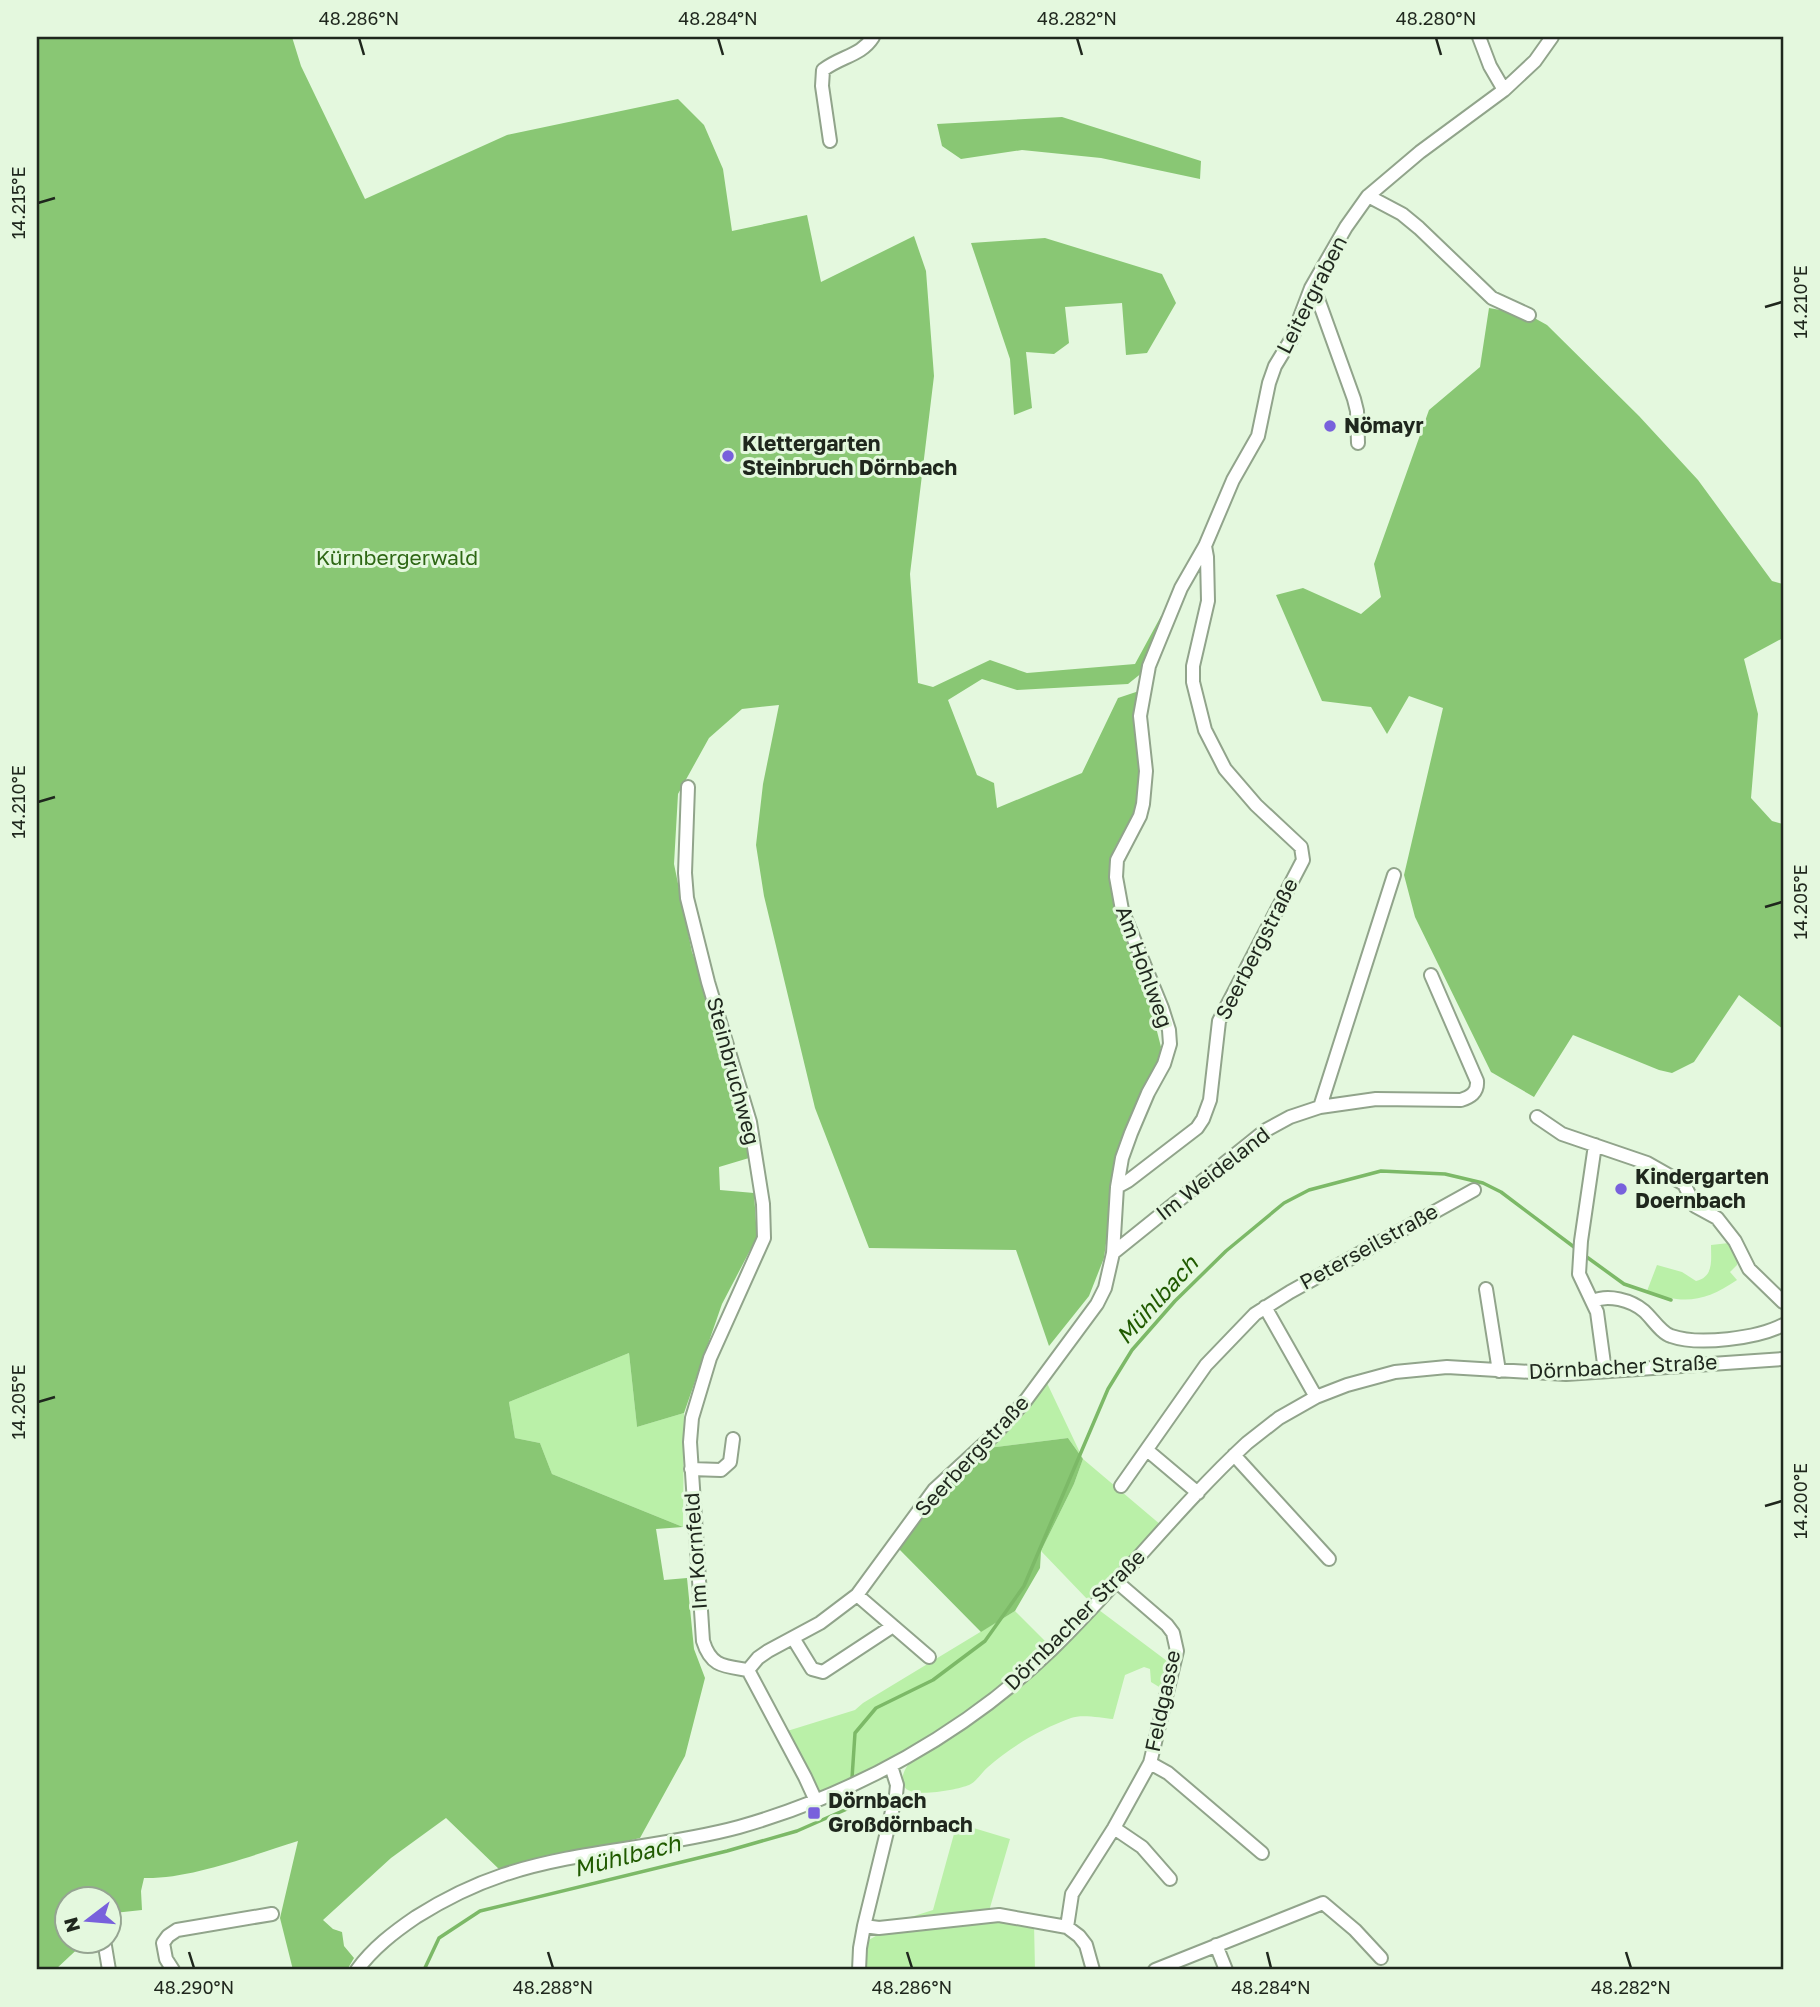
<svg xmlns="http://www.w3.org/2000/svg" width="1820" height="2007" font-family="'Golos Text',sans-serif">
	<rect width="100%" height="100%" fill="#e4f8de"/>
	<!-- green -->
	<path fill="#baf0a8" d="M1729,1243L1738,1253L1737,1265L1730,1272L1737,1280C1705,1302 1683,1305 1647,1291L1657,1265L1682,1272L1696,1281C1714,1277 1711,1260 1711,1245Z
		M629,1353L637,1427L684,1413L683,1527L552,1474L540,1443L515,1438L509,1402Z
		M1046,1381L1083,1459L1161,1525L1088,1600L1041,1551L1074,1484L1083,1459L1068,1438L980,1449Z
		M1099,1610L1171,1664L1164,1690L1151,1682L1150,1669L1144,1667L1125,1675L1113,1719C1101,1718 1082,1714 1071,1718C1041,1729 1012,1746 988,1767C982,1772 976,1782 969,1785C957,1790 909,1799 904,1786C900,1777 905,1769 910,1762L1041,1666Z
		M1015,1611L1048,1644C980,1704 905,1762 819,1791L784,1732L855,1710L863,1703Z
		M957,1823L1010,1839L989,1911L895,1922L933,1910Z
		M981,1920L1034,1923L1035,1970H864L863,1957L867,1941L881,1933Z"/>
	<!-- forest -->
	<path fill="#89c774" d="M37,37H292L301,66L365,199L507,135L678,99L704,125L723,169L732,231L807,215L821,282L914,236L926,271L934,376L910,574L918,683L933,687L990,660L1027,673L1135,664L1161,616H1166L1143,672L1128,684L1017,690L982,679L948,700L977,775L994,783L997,808L1082,773L1118,698L1142,690L1141,787L1136,810L1114,849L1110,884L1148,996L1161,1047L1159,1060L1120,1141L1104,1258L1089,1296L1049,1346L1016,1250L869,1248L815,1108L764,896L756,845L763,784L779,705L742,709L709,738L678,794L674,864L692,952L724,1036L749,1158L719,1167L720,1190L754,1193L757,1237L722,1304L684,1413L637,1427L629,1353L509,1402L515,1438L540,1443L552,1474L683,1527L656,1529L664,1580L687,1578L694,1649L705,1678L685,1756L640,1838L501,1871L446,1818L391,1858L323,1920L333,1929L342,1932L344,1946L354,1958L347,1970H293L280,1918L298,1841C253,1855 191,1879 144,1878L141,1891L142,1910L114,1913L109,1918L108,1898H66V1940L86,1941L55,1970H37Z
		M1062,117L1201,161L1200,179L1101,158L1022,150L961,159L942,146L937,124Z
		M1045,238L1162,274L1176,303L1147,353L1126,355L1122,303L1065,307L1069,343L1054,354L1026,352L1032,408L1014,415L1010,359L971,243Z
		M1489,308L1529,315L1547,325L1639,416L1698,480L1772,581L1783,584V638L1744,659L1758,714L1751,798L1772,821L1783,824V1029L1739,995L1694,1062L1672,1073L1659,1070L1573,1035L1534,1097L1491,1072L1415,917L1404,875L1443,708L1409,696L1387,734L1371,707L1322,701L1276,595L1303,588L1361,614L1381,597L1374,564L1429,410L1480,367Z
		M1068,1438L1083,1459L1074,1484L1041,1551L1040,1568L1015,1611L981,1632L897,1547L935,1498L980,1449Z"/>
	<g fill="none" stroke-linecap="round" stroke-linejoin="round">
		<!-- stream -->
		<path stroke="#7cb967" stroke-width="3.5" d="M1584,1255L1624,1284L1671,1300
			M852,1778L855,1733L876,1708L933,1680L985,1641L1024,1586L1108,1389L1132,1350L1175,1301L1226,1251L1284,1203L1309,1190L1381,1171L1445,1174L1483,1183L1501,1192L1578,1250
			M424,1970L439,1938L480,1911L727,1851L797,1831L847,1809L851,1795"/>
		<defs>
			<path id="minor" d="M1479,37L1490,66L1504,90
				M830,141L822,86L823,70C841,56 861,56 873,37
				M1368,196L1402,214L1419,228L1492,298L1529,315
				M1311,288L1318,299L1354,399L1357,411L1358,443
				M688,787L685,873L687,898L708,982L750,1122L763,1204L764,1238L710,1358L692,1418L690,1442L703,1641C711,1667 724,1666 748,1670
				M1320,1107L1394,875
				M1537,1117L1562,1134L1647,1163L1684,1184L1695,1206L1717,1218L1735,1241L1749,1269L1783,1302
				M1595,1145L1581,1241L1579,1274L1597,1312L1605,1371
				M1117,1187L1122,1158L1131,1133L1148,1093L1164,1064L1170,1044L1169,1030L1162,1008L1122,910L1116,877L1117,860L1140,816L1143,804L1146,771L1140,716L1149,666L1181,588L1205,546L1233,480L1258,436L1269,383L1275,366L1292,338L1311,288L1346,227L1368,196L1420,152L1504,90L1535,61L1552,37
				M1113,1253L1266,1130L1290,1117L1320,1107L1376,1099L1461,1100C1470,1097 1478,1093 1477,1081L1431,975
				M1486,1289L1499,1371
				M1593,1301C1608,1294 1631,1300 1644,1311C1652,1318 1661,1333 1671,1336C1699,1346 1758,1338 1783,1325
				M1265,1307L1316,1397
				M1147,1450L1198,1493
				M1234,1455L1329,1559
				M691,1469L721,1470L730,1462L733,1439
				M1121,1486L1206,1365L1255,1314L1290,1292L1474,1190
				M857,1595L929,1657
				M793,1638L812,1669L823,1672L893,1626
				M1150,1763L1168,1773L1262,1853
				M816,1801L805,1777L748,1670L758,1658L768,1651L820,1623L857,1595L934,1490L996,1433L1026,1400L1097,1304L1105,1288L1113,1253L1117,1187L1128,1181L1197,1128L1203,1119L1210,1100L1219,1021L1303,860L1301,847L1256,805L1225,769L1205,730L1193,682V666L1208,601L1207,557L1205,546
				M1114,1828L1142,1847L1170,1879
				M864,1926L879,1928L999,1915L1067,1927L1079,1936L1086,1945L1093,1970
				M1067,1927L1072,1894L1114,1828L1150,1763L1177,1651L1173,1633L1167,1625L1117,1582
				M104,1940L109,1970
				M1216,1945L1226,1970
				M173,1970L166,1959L163,1943L168,1936L177,1930L272,1914
				M357,1970C373,1948 394,1932 416,1917C443,1900 473,1885 503,1875C577,1850 662,1848 739,1827C855,1794 965,1733 1052,1649C1120,1583 1178,1507 1247,1443L1279,1418L1316,1397L1347,1385L1395,1372L1447,1367L1566,1374L1783,1359
				M859,1970L860,1948L864,1926L896,1795L897,1785L891,1766
				M1155,1970L1323,1903L1355,1930L1381,1958"/>
		</defs>
		<!-- minor casing -->
		<use href="#minor" stroke="#91a48b" stroke-width="16"/>
		<!-- minor -->
		<use href="#minor" stroke="#fff" stroke-width="12"/>
	</g>
	<!-- ticks -->
	<path fill="none" stroke="#1f271d" stroke-width="2.5" d="M359,38L364,55M718,38L723,55M1077,38L1082,55M1436,38L1441,55M38,203L55,198M1765,307L1782,302M38,802L55,797M1765,907L1782,902M38,1402L55,1397M1765,1506L1782,1501M189,1952L194,1968M548,1952L553,1968M907,1952L912,1968M1267,1952L1271,1968M1626,1952L1631,1968"/>
	<!-- markers -->
	<g fill="#7861dc" stroke="#e4f8de" stroke-width="2.5">
		<circle cx="1330" cy="426" r="7"/>
		<circle cx="728" cy="456" r="7"/>
		<circle cx="1621" cy="1189" r="7"/>
		<rect x="807" y="1806" width="14" height="14" rx="3.5"/>
	</g>
	<g text-anchor="middle" stroke-width="6" stroke-linejoin="round" paint-order="stroke">
		<!-- street labels -->
		<g font-size="21" fill="#1f271d" stroke="#e4f8de">
			<text transform="translate(1312 295) rotate(-63)" y="7">Leitergraben</text>
			<text transform="translate(1257 949) rotate(-63)" y="7">Seerbergstraße</text>
			<text transform="translate(1144 967) rotate(70)" y="7">Am Hohlweg</text>
			<text transform="translate(733 1071) rotate(75)" y="7">Steinbruchweg</text>
			<text transform="translate(1213 1174) rotate(-38)" y="7">Im Weideland</text>
			<text transform="translate(1369 1247) rotate(-29)" y="7">Peterseilstraße</text>
			<text transform="translate(1623 1367) rotate(-3)" y="7">Dörnbacher Straße</text>
			<text transform="translate(972 1456) rotate(-47)" y="7">Seerbergstraße</text>
			<text transform="translate(696 1551) rotate(-94)" y="7">Im Kornfeld</text>
			<text transform="translate(1075 1620) rotate(-45)" y="7">Dörnbacher Straße</text>
			<text transform="translate(1163 1701) rotate(-78)" y="7">Feldgasse</text>
		</g>
		<!-- poi labels -->
		<g font-size="21" font-weight="bold" fill="#1f271d" stroke="#e4f8de" text-anchor="start">
			<text x="1344" y="433">Nömayr</text>
			<text x="742" y="451">Klettergarten<tspan x="742" dy="24">Steinbruch Dörnbach</tspan></text>
			<text x="1635" y="1184">Kindergarten<tspan x="1635" dy="24">Doernbach</tspan></text>
			<text x="828" y="1808">Dörnbach<tspan x="828" dy="24">Großdörnbach</tspan></text>
		</g>
		<!-- park labels -->
		<g font-size="21" fill="#2e6815" stroke="#e4f8de">
			<text x="397" y="565">Kürnbergerwald</text>
		</g>
		<!-- water labels -->
		<g font-size="23" font-style="italic" fill="#205a00" stroke="#e4f8de">
			<text transform="translate(1157 1300) rotate(-48)" y="8">Mühlbach</text>
			<text transform="translate(627 1856) rotate(-14)" y="8">Mühlbach</text>
		</g>
	</g>
	<!-- border -->
	<rect width="1820" height="2007" fill="none" stroke="#e4f8de" stroke-width="77"/>
	<!-- north arrow -->
	<g transform="translate(88 1920) rotate(254)"><circle r="33" fill="#e4f8de" stroke="#95a491" stroke-width="2"/>
	<path d="M0-5L12 26L0 18L-12 26Z" fill="#7861dc"/>
	<text y="-10" font-size="19" font-weight="bold" text-anchor="middle" fill="#1f271d">N</text>
	</g>
	<rect x="38" y="38" width="1744" height="1930" fill="none" stroke="#1f271d" stroke-width="2.5"/>
	<g font-size="18" text-anchor="middle" fill="#1f271d">
		<text x="359" y="25">48.286°N</text>
		<text x="718" y="25">48.284°N</text>
		<text x="1077" y="25">48.282°N</text>
		<text x="1436" y="25">48.280°N</text>
		<text transform="translate(19 203) rotate(-90)" y="6">14.215°E</text>
		<text transform="translate(1801 302) rotate(-90)" y="6">14.210°E</text>
		<text transform="translate(19 802) rotate(-90)" y="6">14.210°E</text>
		<text transform="translate(1801 902) rotate(-90)" y="6">14.205°E</text>
		<text transform="translate(19 1402) rotate(-90)" y="6">14.205°E</text>
		<text transform="translate(1801 1501) rotate(-90)" y="6">14.200°E</text>
		<text x="194" y="1994">48.290°N</text>
		<text x="553" y="1994">48.288°N</text>
		<text x="912" y="1994">48.286°N</text>
		<text x="1271" y="1994">48.284°N</text>
		<text x="1631" y="1994">48.282°N</text>
	</g>
</svg>
